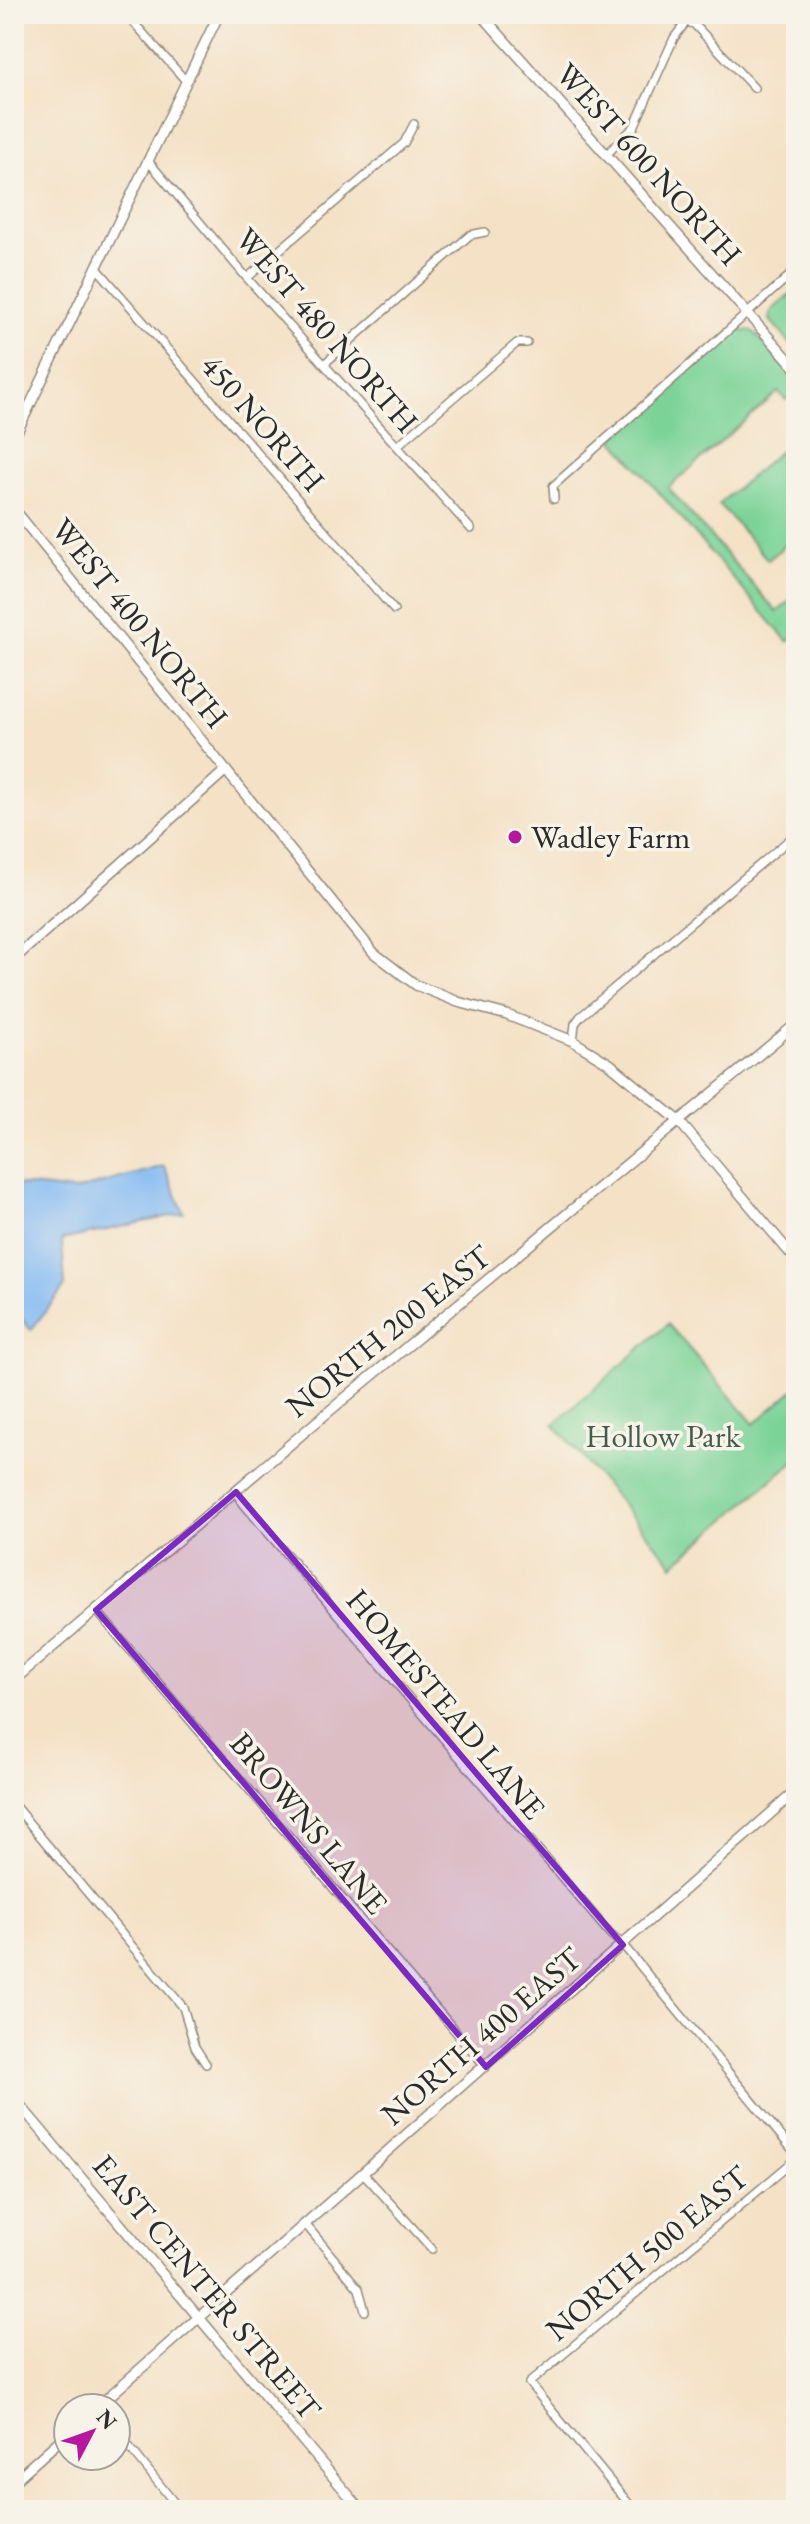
<svg xmlns="http://www.w3.org/2000/svg" width="810" height="2524" font-family="'EB Garamond',serif">
	<rect width="100%" height="100%" fill="#f7f3e8"/>
	<filter id="ink" filterUnits="userSpaceOnUse"><feTurbulence type="fractalNoise" baseFrequency=".0125" numOctaves="2"/><feDisplacementMap in="SourceGraphic" scale="16" xChannelSelector="R" yChannelSelector="G"/><feConvolveMatrix kernelMatrix="1 2 1 2 8 2 1 2 1" color-interpolation-filters="sRGB"/></filter>
	<filter id="wash" filterUnits="userSpaceOnUse"><feTurbulence type="fractalNoise" baseFrequency=".006" numOctaves="4" result="noise"/><feDisplacementMap in="SourceGraphic" scale="32" xChannelSelector="R" yChannelSelector="G"/><feGaussianBlur stdDeviation="1.8" result="paint"/><feColorMatrix in="noise" values="0 0 0 0 0 0 0 0 0 0 0 0 0 0 0 0 0 1.4 0 .05"/><feComposite in="paint" operator="in"/></filter>
	<g filter="url(#wash)">
		<rect width="100%" height="100%" fill="#f4e1c6"/>
		<!-- green -->
		<path fill="#7cd398" stroke="#547f62" stroke-width="2" d="M796,289V350L770,320L771,311Z
			M738,326L744,332L748,330L754,332L796,379V391L786,400L778,392L668,488L777,612L796,596V635L788,642L613,439Z
			M796,437V536L768,560L719,504Z
			M668,1324L754,1424L796,1388V1459L673,1565L554,1424Z"/>
		<!-- water -->
		<path fill="#84baf3" stroke="#58728f" stroke-width="2" d="M164,1166L184,1213L62,1240L65,1286L31,1330L14,1311V1184L74,1191Z"/>
	</g>
	<g filter="url(#ink)">
		<g fill="none" stroke-linecap="round" stroke-linejoin="round">
			<defs>
				<path id="minor" d="M126,14L186,81
					M605,156L634,127L674,38L686,22L694,24L754,88
					M149,162L247,278L471,529
					M96,267L394,610
					M247,278L404,143L414,124
					M324,364L470,235L485,232
					M397,446L517,343H527
					M554,499L553,486L796,270
					M573,1041L575,1024L580,1017L796,834
					M236,1492L241,1501L611,1935L623,1945L796,2154
					M96,1610L486,2067
					M14,1805L183,2007L195,2047L206,2064
					M364,2174L432,2249
					M306,2225L359,2289L365,2311
					M792,2419L796,2416
					M116,2430L180,2510
					M634,2510L529,2383L796,2159"/>
				<path id="tertiary" d="M481,14L796,368
					M14,438L219,14
					M14,509L374,953L416,985L458,1002L507,1015L573,1041L610,1064L678,1120L796,1260
					M14,959L226,770
					M14,1680L315,1423L796,1024
					M14,2098L361,2510
					M96,2408L796,1791
					M14,2481L68,2433"/>
			</defs>
			<!-- minor casing -->
			<use href="#minor" stroke="#908678" stroke-width="10"/>
			<!-- tertiary casing -->
			<use href="#tertiary" stroke="#908678" stroke-width="12"/>
			<!-- minor -->
			<use href="#minor" stroke="#fff" stroke-width="7"/>
			<!-- tertiary -->
			<use href="#tertiary" stroke="#fff" stroke-width="9"/>
		</g>
	</g>
	<!-- marked area -->
	<path fill="#7b2cbf" fill-opacity="0.2" stroke="#7b2cbf" stroke-width="6" stroke-linejoin="round" d="M236,1492L623,1945L486,2067L96,1610Z"/>
	<!-- markers -->
	<circle fill="#b5179e" stroke="#f7f3e8" stroke-width="3" cx="515" cy="837" r="8"/>
	<g text-anchor="middle" stroke-width="7" stroke-linejoin="round" paint-order="stroke">
		<!-- street labels -->
		<g font-size="32" fill="#2b2b2b" stroke="#f7f3e8">
			<text transform="translate(649 164) rotate(48)" y="11">WEST 600 NORTH</text>
			<text transform="translate(327 330) rotate(49)" y="11">WEST 480 NORTH</text>
			<text transform="translate(263 423) rotate(49)" y="11">450 NORTH</text>
			<text transform="translate(140 623) rotate(51)" y="11">WEST 400 NORTH</text>
			<text transform="translate(388 1331) rotate(-39)" y="11">NORTH 200 EAST</text>
			<text transform="translate(446 1704) rotate(50)" y="11">HOMESTEAD LANE</text>
			<text transform="translate(309 1823) rotate(50)" y="11">BROWNS LANE</text>
			<text transform="translate(481 2036) rotate(-41)" y="11">NORTH 400 EAST</text>
			<text transform="translate(647 2253) rotate(-40)" y="11">NORTH 500 EAST</text>
			<text transform="translate(207 2287) rotate(50)" y="11">EAST CENTER STREET</text>
		</g>
		<!-- poi labels -->
		<g font-size="32" fill="#2b2b2b" stroke="#f7f3e8" text-anchor="start">
			<text x="531" y="848">Wadley Farm</text>
		</g>
		<!-- park labels -->
		<g font-size="32" fill="#435d4c" stroke="#f7f3e8">
			<text x="663" y="1447">Hollow Park</text>
		</g>
	</g>
	<!-- margin -->
	<rect width="810" height="2524" fill="none" stroke="#f7f3e8" stroke-width="48"/>
	<!-- north arrow -->
	<g transform="translate(92 2432) rotate(49)"><circle r="38" fill="#f7f3e8" stroke="#a5a39c" stroke-width="2"/>
	<path d="M0-6L14 30L0 20L-14 30Z" fill="#b5179e"/>
	<text y="-12" font-size="22" font-weight="bold" text-anchor="middle" fill="#2b2b2b">N</text>
	</g>
</svg>
